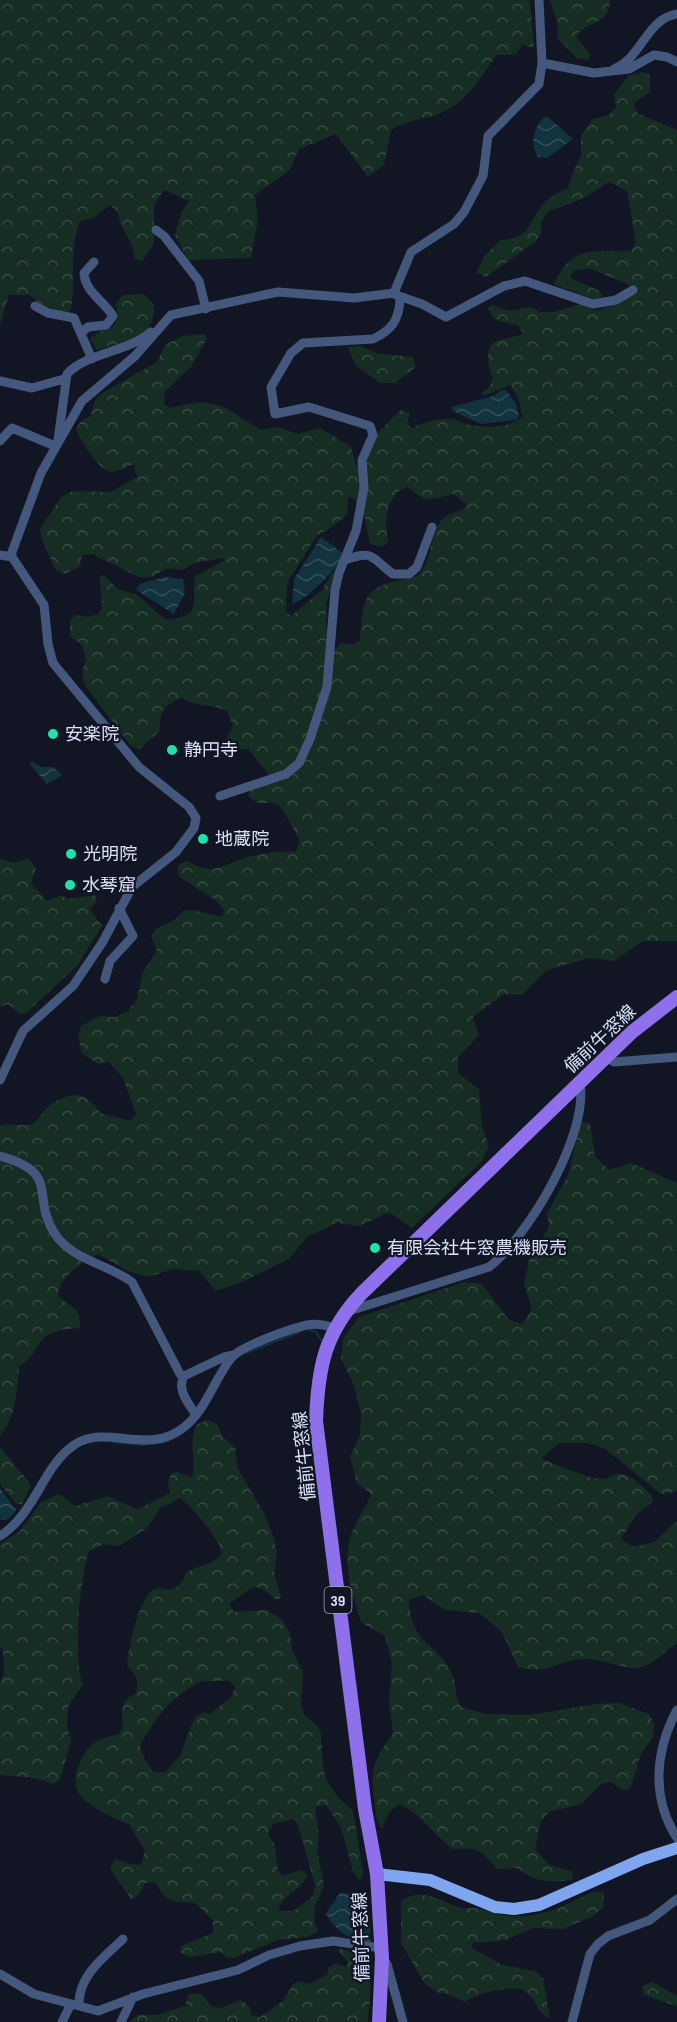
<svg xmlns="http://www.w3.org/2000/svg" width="677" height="2022" font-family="'Sofia Sans Condensed','Noto Sans JP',sans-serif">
	<defs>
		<pattern id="forest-crowns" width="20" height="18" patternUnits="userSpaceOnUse" patternTransform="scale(1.5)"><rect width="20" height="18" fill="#162d24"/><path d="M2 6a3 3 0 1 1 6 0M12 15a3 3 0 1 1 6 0" fill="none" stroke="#374b45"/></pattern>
		<pattern id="water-waves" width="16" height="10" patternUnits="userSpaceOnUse" patternTransform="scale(1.5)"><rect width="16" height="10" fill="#11323e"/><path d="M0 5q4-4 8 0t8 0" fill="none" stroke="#334f5b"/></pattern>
	</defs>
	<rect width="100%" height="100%" fill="#121624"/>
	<!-- forest -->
	<path fill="url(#forest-crowns)" fill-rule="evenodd" d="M0,0H530L534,49L523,44L515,55H496C481,77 469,100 443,112C425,120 411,118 391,130L384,165L368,177L336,134L299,149L290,170L255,195L258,219L251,258L188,260L175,235L181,213L189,201L164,190L154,205V244L142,261L135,259C132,235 120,232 118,212L110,205L93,218L81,221C66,250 79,283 69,314L45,308L30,295H9L0,325Z
		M550,0H610C608,28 589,17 576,37L590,54L589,60L577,58L557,38L558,24Z
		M642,72L650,75V92L634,103L637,113L677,130V941H643L614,961L589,958L547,970L522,995L504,994L473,1017L479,1035L458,1057V1073L479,1089L482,1127L489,1146L482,1161L412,1228L389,1212L360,1226L337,1223L307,1237L289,1259L240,1283L216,1291L199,1271L173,1269L148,1277L128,1271L98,1254C80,1263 60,1276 58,1296L77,1310L81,1328C70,1329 53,1329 44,1338C33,1349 36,1356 19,1366C18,1388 15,1420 0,1436V1126C10,1123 28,1127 32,1124C40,1119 45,1108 53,1103C74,1090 88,1093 100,1113L130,1121L136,1114L123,1078L109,1062L98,1064L82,1053L78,1036L81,1026L100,1016L115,1017L128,1011L137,999L143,972L157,950L151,936L156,929L173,921L183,911L193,910L222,917L224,911L218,902L178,876V865L187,861C213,876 220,866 245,858C261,853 280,851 296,852L300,841L282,808L275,803H257L249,796V791L270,776L248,749H228L224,743L233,726L227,711C209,702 203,710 182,698C164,705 159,712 160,731L139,749L130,745L84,684L82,670L86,660L82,645L70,636V620L75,615L87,617L99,614L102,607L100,577L104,575L117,589L137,595L166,620C202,617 192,603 195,576L224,561L223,558L194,563L183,570L168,568L151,577H139L92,554L82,555L80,566L65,574L55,569C49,553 42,546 40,529L61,497L73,491L111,492L137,477L134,464C128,466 118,472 111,472C100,472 79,439 76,429L81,421L90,416L96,399L104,392L157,362L165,345L183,336L204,334L207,338L191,367L165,391L164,404L170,408C218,395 223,407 261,430L277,427L298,434L320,428L351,447L356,466L364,459L379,432L400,410L410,413L407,424L412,428C423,422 439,418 452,419C458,420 464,424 470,425C487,428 510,429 523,416L518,397L510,385L483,396L482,392L490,386L493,378C489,369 483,349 495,342C503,337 515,338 523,334L519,326L496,320L487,308L493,305L509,311L531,307L540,312H555L580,304L597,311L615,304L634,287L589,268L573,271L570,278L600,291L603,297L596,300L554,284C573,243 592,253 631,251L636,243L627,191L609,182L582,199L549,211L541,222V234L536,241L486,277L476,273L485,255L501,240C532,239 528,221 544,203C550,196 561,192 568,188L573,172L581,156V135L593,119L609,115L616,107L614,95L628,76ZM407,487C431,504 426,500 454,494L467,505C461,514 447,511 441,521C430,536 432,558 421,572C417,577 411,578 405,579C360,589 365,598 360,640L354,645L340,643L336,649H327L326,604L334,578L332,573L322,590L291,616L286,612L287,583L317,535L329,529L347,515L348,497L354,498L365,518L370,544L383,547L388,542C385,523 384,495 407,487Z
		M143,294C159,304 156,315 147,331L125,342L97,350L89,339L101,331L113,327L118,318L116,303L123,295Z
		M360,346L379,354L413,357L416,367L395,383H380L355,365L348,347Z
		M0,859L14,863L28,859L36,868L31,884L47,901L61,895L68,899L95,895L97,902L90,909L102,926L78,965L26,1013L20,1014L8,1004L0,1007Z
		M581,1122L590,1123L595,1156L609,1170L631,1163L677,1183V1489L675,1492L661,1494L604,1448L588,1443H559L541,1459L592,1478L606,1479C625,1466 637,1482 652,1495V1502L635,1516L621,1539L633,1547L654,1542L677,1520V1643C666,1650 655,1663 642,1667C624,1672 602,1657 582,1659C555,1662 547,1675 518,1667L502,1632L479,1613L445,1610L423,1595L409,1600C411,1647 439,1642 453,1676C457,1686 454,1694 461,1707L486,1714L530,1715L596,1704L619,1703L649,1714L654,1724L653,1737L641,1754L631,1787L626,1791L610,1782L601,1784L581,1804L549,1812L541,1821L535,1850L550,1865L573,1872L572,1880C552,1883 533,1882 518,1868L497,1869C481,1850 478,1847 452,1849L412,1811L398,1804L389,1812L382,1828C375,1819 375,1811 374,1800C370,1768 374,1760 393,1733L389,1702L392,1663L385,1636L361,1622C352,1594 341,1561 352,1532C357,1519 366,1508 371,1494L357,1483L350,1457L360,1435L361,1415L354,1385L341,1359L343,1339L359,1317L464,1282L482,1284L509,1320L522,1324L532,1310L524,1283L529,1261L549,1227L547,1214L568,1175Z
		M208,1420L217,1424L223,1437L235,1448L238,1469L265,1515L274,1538L277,1555L274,1572L281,1598L276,1600C254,1578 253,1588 229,1604L234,1612L268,1610L282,1620L290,1633L292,1650L303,1672L301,1705L304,1715C329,1731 319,1740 323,1764C325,1784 337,1799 353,1810L363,1874L360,1880L353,1872L341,1827L326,1805L315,1806L319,1837L317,1850L324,1886L315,1906L314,1920L318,1931L307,1937L278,1940L234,1958H227L221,1952L191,1957L180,1953L181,1946L213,1933V1920L195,1903L176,1902L164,1896L155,1882L145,1883L137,1897L131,1899L110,1869L115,1859L129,1864L141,1865L145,1851L129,1824C114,1819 91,1808 80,1795C69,1782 81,1753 93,1744C100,1738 110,1736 119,1734L123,1727C122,1712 119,1701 135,1694C140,1681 136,1675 127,1665C128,1649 139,1595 155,1589C162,1587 170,1593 177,1587C183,1583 183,1574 191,1570C204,1564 213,1565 222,1553C218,1537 193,1508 180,1498L160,1508L147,1528L119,1546L104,1544L89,1551C80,1577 72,1660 83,1684L68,1707L67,1726L71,1741L60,1780L53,1784C36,1776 18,1777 0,1775V1681L4,1674L3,1649L0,1648V1544L19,1532L41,1502L59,1494L75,1506L109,1496C118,1503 128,1503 137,1510L170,1493L168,1482L171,1474L177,1472L192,1478C197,1458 188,1446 196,1425ZM203,1681H229L235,1686L232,1696L210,1714L203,1713L195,1716L180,1756L165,1772H154L146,1762L140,1746C154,1719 174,1693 203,1681ZM293,1819L298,1825L315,1885L313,1896L293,1911H278C282,1893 302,1892 307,1875L301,1870L282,1876L278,1871L275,1846L268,1833L273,1824Z
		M0,1447L31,1485L22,1504H16L0,1484Z
		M594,1891L604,1893L603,1908L593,1916L563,1929L533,1928L506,1940L472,1943V1948L502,1965L535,1971L543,1978L550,2018C537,2014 536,1998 525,1991C514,1983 476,1994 465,2002L448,1994L439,1993L425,1984L401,1943V1901C423,1886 440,1902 462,1908C467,1909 474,1907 480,1909C487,1910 494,1914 502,1915C536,1921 565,1906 594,1891Z
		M341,1949C347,1951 355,1953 359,1957C376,1970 369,2003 368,2022H129L138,2015H157L185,2006L189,1994H201L212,2007L221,2008L241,2000L249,2006L252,2016L260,2017L283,2001L293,1984L299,1981L310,1984L328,1974V1968L336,1963L346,1967L348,1962L338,1951Z
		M652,1982L677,1996V2006L644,1995L642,1986Z"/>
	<!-- water -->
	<path fill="url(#water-waves)" d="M544,117H548L573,139L547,158L538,157C529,144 534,127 544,117Z
		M502,390H506L516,404L519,416L517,420L481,424L453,411L451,407L494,396Z
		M321,537L344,554C339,568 306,600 292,604L294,579Z
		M165,577L183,579L185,593L174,614L136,590L140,584Z
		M32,761L41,767H53L62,775L47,784L29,763Z
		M0,1488L16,1510C12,1517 8,1520 0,1520Z
		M340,1893L367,1895L371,1941C353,1943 333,1930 326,1913Z"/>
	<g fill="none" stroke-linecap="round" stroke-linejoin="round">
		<!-- stream -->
		<path stroke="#11323e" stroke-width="2" d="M308,1329L316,1332L321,1340
			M246,1353L302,1331
			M112,1442L143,1445L169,1441
			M35,1504L43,1491"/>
		<!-- street -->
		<path stroke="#44577d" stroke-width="9" d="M542,63L594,73L629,69L654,55L667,57L677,62
			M614,69C642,58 646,19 677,14
			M156,230L164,236L199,281L206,309
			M396,295L422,304L446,317L504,286L525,281L593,304L616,300L633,290
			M35,306L48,313L74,318L92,359
			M81,333L88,327L106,325L113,316C104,301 85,292 84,273L94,262
			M0,381L32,388L64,379
			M58,440L67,374C88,352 126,353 151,332
			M0,441L12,428L55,446
			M0,555L12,557
			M345,560C374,549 371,558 393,574H409L417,567L432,527
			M220,796L286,774L299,763L310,739L327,687L335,590L339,573L356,531L364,488L362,460L373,435L370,426L309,407L275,414L271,387L291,353L303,343L373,339C392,330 399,320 400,299
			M105,979L110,961L133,936L119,908
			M606,1057L614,1062L677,1057
			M0,1080L23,1031L73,986L102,943L132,887L176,852L194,828L196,818L189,807L139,767L53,663L48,644L44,605L12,557V552L41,473L82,401L135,356L171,315L278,292L354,298L394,293L411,252L454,224L464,212L483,176L488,136L539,84L542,63L539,0
			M0,1156C62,1173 30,1196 55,1234C72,1260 108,1264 132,1282L180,1374L184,1376L224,1357L234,1355
			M349,1311L489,1267C528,1237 589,1134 580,1083
			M184,1376C176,1389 189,1404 196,1415
			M0,1536C36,1513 42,1467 74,1445C107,1423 147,1456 183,1428C206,1411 214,1379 232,1357C242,1346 292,1328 307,1325C316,1323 326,1325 334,1328
			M677,1710C655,1751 651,1798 677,1838
			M383,1959L387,1964L403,2022
			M0,1974L34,1994L98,2011L143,1994L238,1970L269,1955L300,1946L333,1941L381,1948
			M79,2005C78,1976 104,1957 123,1939
			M62,2022L71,2004
			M121,2022L133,1997
			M572,2022L590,1954L598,1944L608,1936L650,1920L677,1899"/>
		<!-- secondary -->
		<path stroke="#7ea5ed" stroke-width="12" d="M377,1874L430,1880L495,1907L514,1909L539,1905L643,1859L677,1848"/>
		<!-- primary -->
		<path stroke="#8f70eb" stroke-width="14" d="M379,2022L382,1958L377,1874L365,1809L316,1421C318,1368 324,1333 362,1293L632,1032L677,997"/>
	</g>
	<!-- markers -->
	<g fill="#20e0ac" stroke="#121624" stroke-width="2">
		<circle cx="53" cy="734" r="6"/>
		<circle cx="172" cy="750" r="6"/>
		<circle cx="203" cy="839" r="6"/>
		<circle cx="71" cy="854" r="6"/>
		<circle cx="70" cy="885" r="6"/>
		<circle cx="375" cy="1248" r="6"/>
	</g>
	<g text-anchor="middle" stroke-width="4.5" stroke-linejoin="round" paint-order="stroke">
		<!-- shield labels -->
		<rect fill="#121624" stroke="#9ea5ba" stroke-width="1.5" x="324.5" y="1587" width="27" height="26" rx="4.5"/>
		<g font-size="16" font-weight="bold" fill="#dae2fa">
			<text x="338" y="1606">39</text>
		</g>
		<!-- poi labels -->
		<g font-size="18" fill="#dae2fa" stroke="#121624" text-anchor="start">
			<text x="65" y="740">安楽院</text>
			<text x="184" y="756">静円寺</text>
			<text x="215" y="845">地蔵院</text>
			<text x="83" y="860">光明院</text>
			<text x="82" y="891">水琴窟</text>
			<text x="387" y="1254">有限会社牛窓農機販売</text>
		</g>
		<!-- street labels -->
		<g font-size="18" fill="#dae2fa" stroke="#121624">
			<text transform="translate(600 1039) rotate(-43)" y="6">備前牛窓線</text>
			<text transform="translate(304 1456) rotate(-96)" y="6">備前牛窓線</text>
			<text transform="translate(361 1937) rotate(-92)" y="6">備前牛窓線</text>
		</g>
	</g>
</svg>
